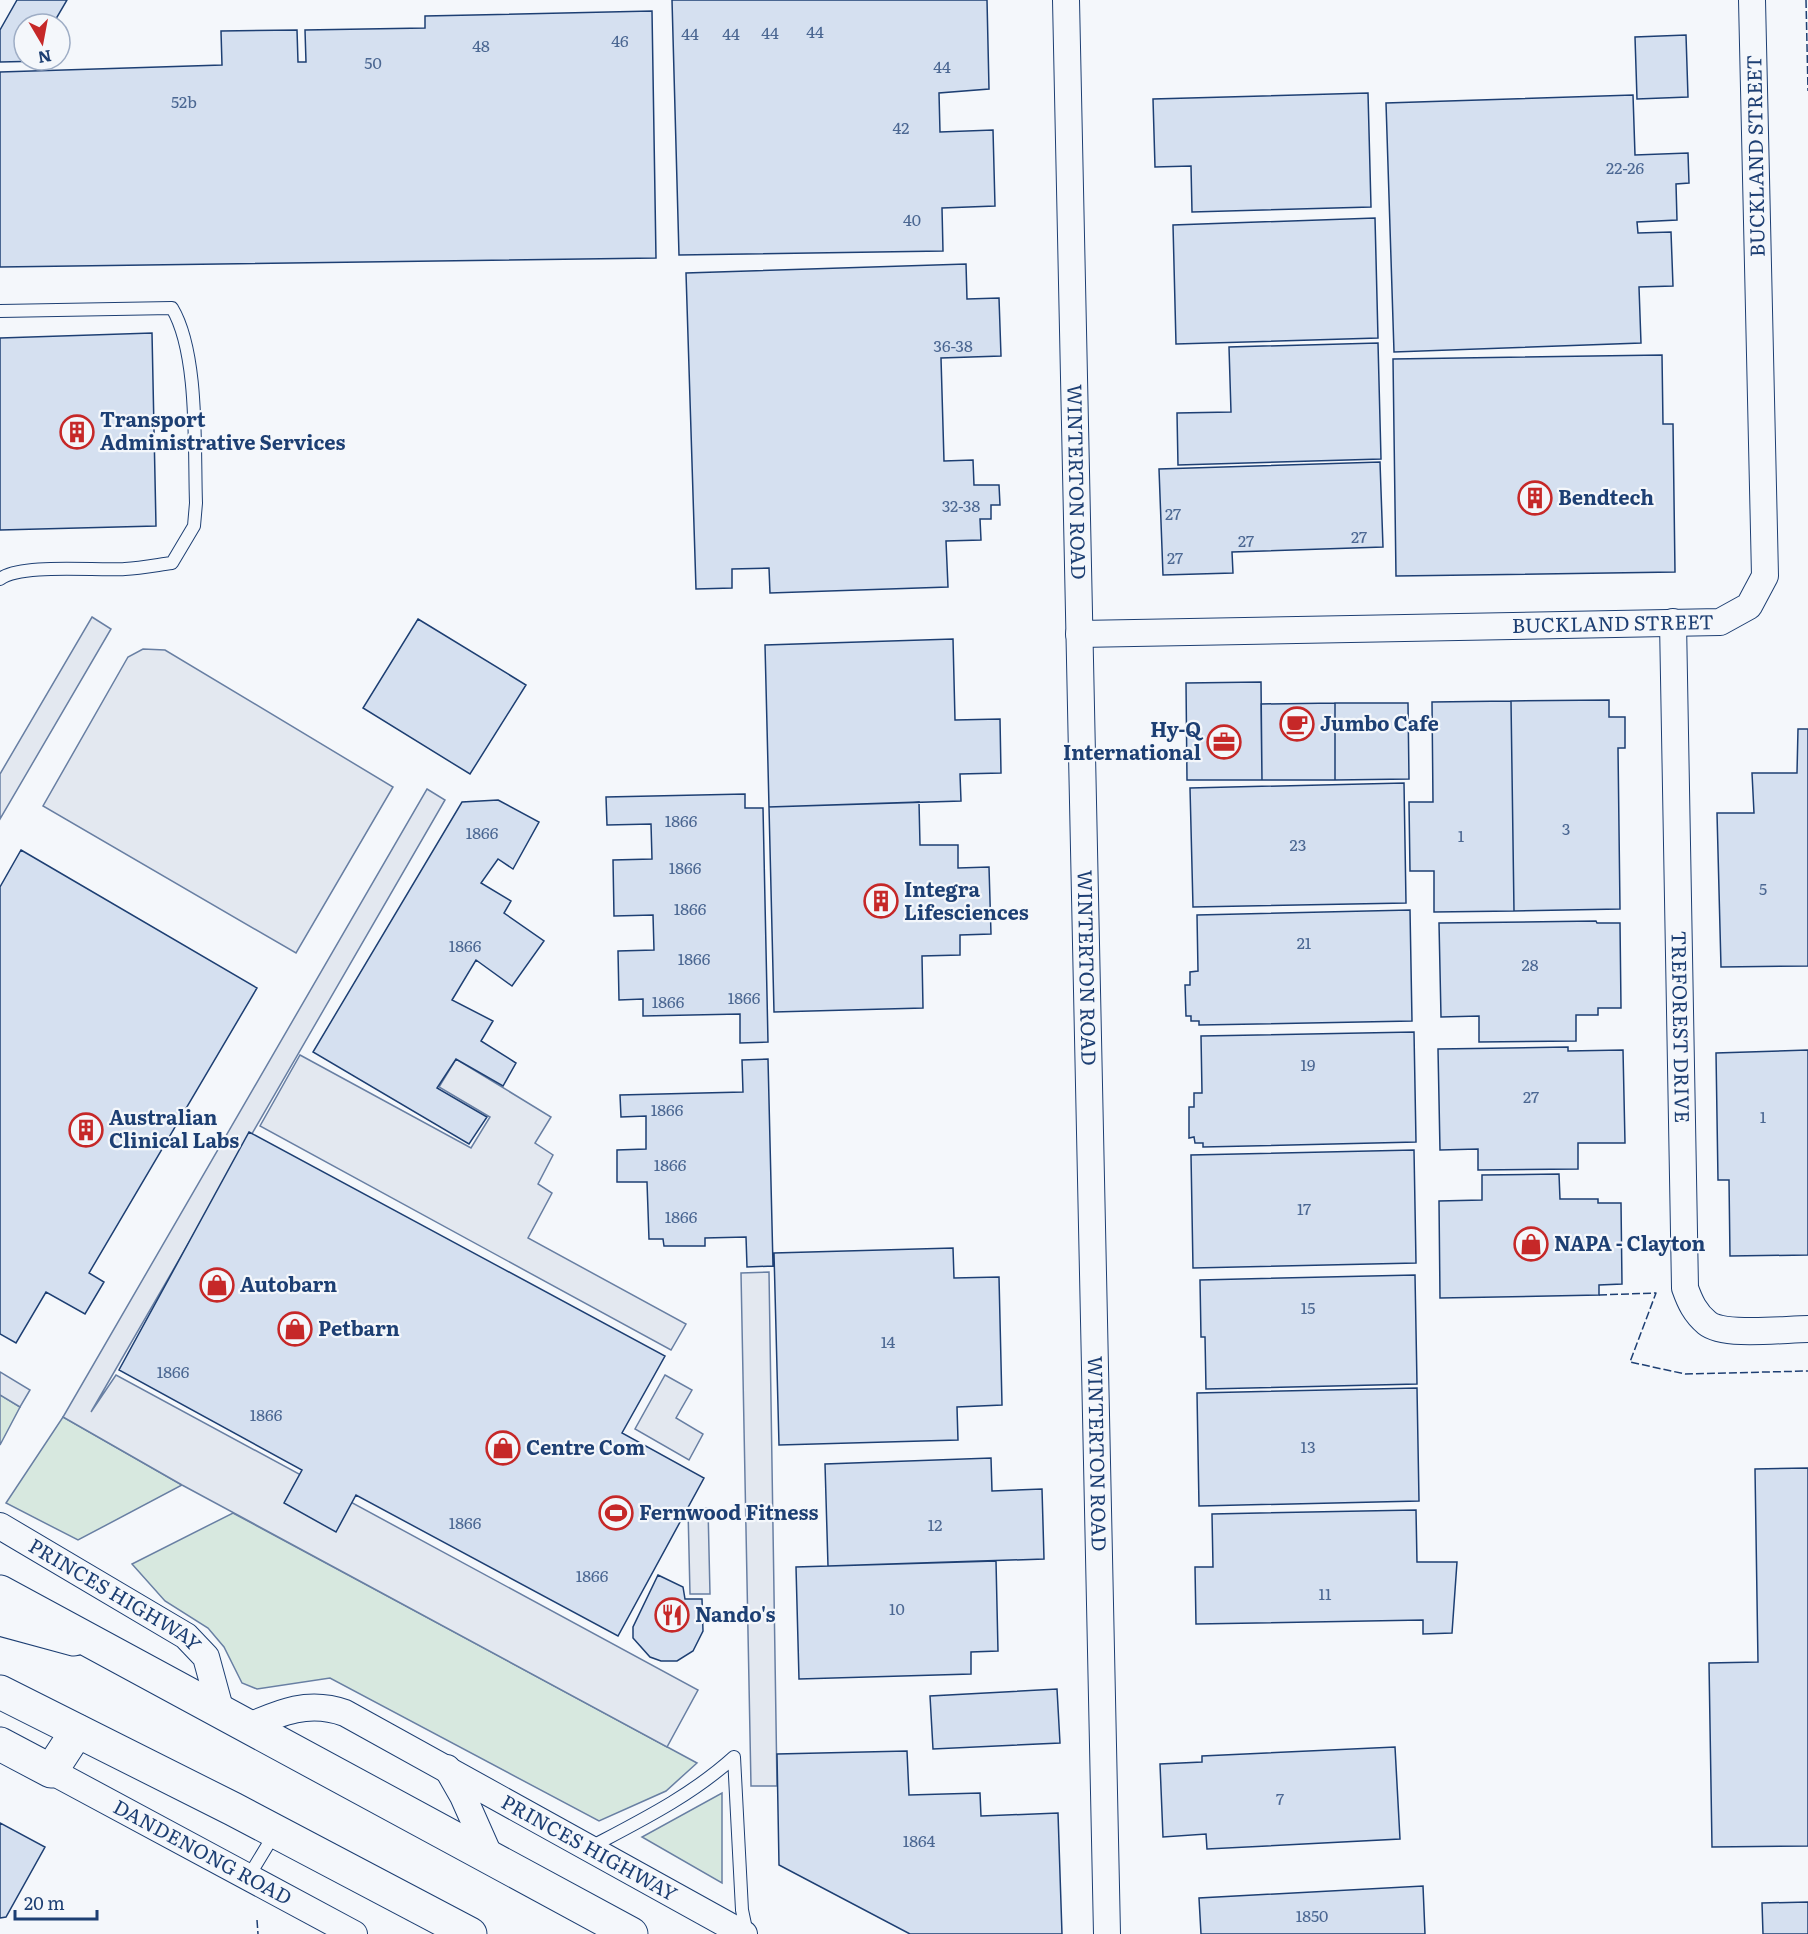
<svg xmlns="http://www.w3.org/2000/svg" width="1808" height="1934" font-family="Literata,serif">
	<rect width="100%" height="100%" fill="#f4f7fb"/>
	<!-- park -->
	<path fill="#d7e8df" stroke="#687fa3" stroke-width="1.5" d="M0,1395L20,1407L0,1445Z
		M63,1417L182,1485L78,1540L6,1503Z
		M233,1513L697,1763L666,1791L599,1821L330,1678L257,1689L242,1683L224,1647L208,1628L165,1601L132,1564Z
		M722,1793V1883L642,1837Z"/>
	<!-- parking -->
	<path fill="#e3e8f0" stroke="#687fa3" stroke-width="1.5" d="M92,617L111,629L0,819V774Z
		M143,649L165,650L393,787L296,953L43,806L128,657Z
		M427,789L445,800L91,1412L116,1375L698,1690L667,1747L182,1485L63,1417Z
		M300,1055L471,1148L490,1117L439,1087L456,1059L551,1117L535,1143L553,1155L538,1184L552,1193L528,1238L686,1324L671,1350L260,1126Z
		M769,1272L777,1786H751L741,1273Z
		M0,1372L30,1390L20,1407L0,1395Z
		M665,1375L692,1390L676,1418L703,1434L689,1460L635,1429Z
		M708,1508L710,1594H690L688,1509Z"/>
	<!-- building -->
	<path fill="#d5e0f0" stroke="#1d3f73" stroke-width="1.5" d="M17,0H67L53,24H24V60L44,61L0,62V30Z
		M672,0H987L989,89L939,93L940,132L993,130L995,206L942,208L943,251L679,255Z
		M652,11L656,258L0,267V72L222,65L221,31L297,30L298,62H306L305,30L425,28V16Z
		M1686,35L1688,97L1637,99L1635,37Z
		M1368,93L1371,207L1192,212L1191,166L1155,167L1153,99Z
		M1633,95L1635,155L1688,153L1689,183L1676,184L1677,220L1637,222L1638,233L1671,232L1673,286L1639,287L1641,343L1394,352L1386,103Z
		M1375,218L1378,338L1176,344L1173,225Z
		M966,264L967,299L999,298L1001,356L941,358L944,461L973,460L974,485H999L1000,505H991V519H980L981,540L946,541L948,587L770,593L769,568L732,569V588L696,589L686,273Z
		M152,333L156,526L0,530V338Z
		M1378,343L1381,459L1178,465L1177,413L1231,412L1229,347Z
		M1662,355L1663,424H1673L1675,572L1396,576L1393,359Z
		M1380,462L1383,547L1232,552L1233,573L1163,575L1159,469Z
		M418,619L526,685L470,774L363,708Z
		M953,639L955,720L1000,719L1001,773L960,774L961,801L769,807L765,645Z
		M1261,682L1262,780H1187L1186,683Z
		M1609,700V717H1625V748H1618L1620,909L1514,911L1511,701Z
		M1511,701L1514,911L1434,912V871H1410L1409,802H1433L1432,702Z
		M1335,703H1408L1409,779L1335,780Z
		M1335,703V780H1262L1261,704Z
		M1798,729H1808V966L1721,967L1717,813H1754L1752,773H1797Z
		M1404,783L1406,903L1193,907L1190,788Z
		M745,794V808H763L768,1042L740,1043V1014L643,1016V999L619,1000L618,951L654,950L653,915L614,916L613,860L652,859L651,824L607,825L606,797Z
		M498,800L539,822L513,869L498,859L481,883L511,901L504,913L544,941L512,986L476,960L452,1000L493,1021L481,1041L516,1063L503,1086L456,1059L437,1088L487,1117L469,1144L313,1052L462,802Z
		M919,802L920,845H958V868L989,867L991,934L960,935V955L922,956L923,1008L774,1012L769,807Z
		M21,850L257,988L89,1273L104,1282L85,1314L46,1292L16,1343L0,1334V887Z
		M1410,910L1412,1021L1199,1025V1021H1191V1016H1186L1185,985H1190V972L1198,971L1197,915Z
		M1596,921L1597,923H1620L1621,1008H1598V1015H1576V1041L1479,1042V1016L1441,1017L1439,923Z
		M1414,1032L1416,1142L1203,1147V1143H1195L1194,1137L1189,1138V1107H1194V1093H1202L1201,1036Z
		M1568,1047V1051L1623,1050L1625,1143H1578V1169L1478,1170V1149L1440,1150L1438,1049Z
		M1808,1050V1255L1730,1256L1729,1180H1718L1716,1053Z
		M768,1059L773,1266L747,1267L746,1237L705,1238V1246H664L663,1239H649L647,1182H617V1150L646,1149V1116L621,1117L620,1095L743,1092L742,1060Z
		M249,1132L665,1356L622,1433L704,1478L618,1636L356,1495L336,1532L284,1503L302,1470L119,1370Z
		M1414,1150L1416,1263L1193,1268L1191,1155Z
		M1559,1174L1560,1199H1598V1203H1621L1622,1284L1599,1285V1295L1440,1298L1439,1201L1482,1200V1175Z
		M953,1248L954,1278L999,1277L1002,1405L957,1407L958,1440L779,1445L774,1253Z
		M1415,1275L1417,1384L1206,1389L1205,1337H1201L1200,1280Z
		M1417,1388L1419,1501L1199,1506L1197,1393Z
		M991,1458L992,1491L1042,1489L1044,1559L828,1566L825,1464Z
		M1808,1468V1846L1712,1847L1709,1663L1758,1662L1755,1469Z
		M1416,1510L1417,1562H1457L1452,1633L1423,1634V1620L1196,1624L1195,1567H1213L1212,1514Z
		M996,1561L998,1651L971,1652V1674L799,1679L796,1567Z
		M658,1575L683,1587L685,1599H702L703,1631L693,1651L677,1661H661L650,1657L633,1638V1627Z
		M1057,1689L1060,1743L933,1749L930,1696Z
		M1395,1747L1400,1839L1207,1849L1206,1834L1163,1837L1160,1764L1202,1762V1756Z
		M907,1751L909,1795L980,1793L981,1816L1058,1813L1062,1934H910L779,1865L777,1754Z
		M0,1823L45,1847L6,1917L0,1918Z
		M1423,1886L1425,1934H1201L1199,1898Z
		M1808,1902V1934H1763L1762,1903Z"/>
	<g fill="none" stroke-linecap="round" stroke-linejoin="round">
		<defs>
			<path id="lane" d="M0,311L172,308C199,353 194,448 196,503L194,526L172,563C157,565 141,568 125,569C96,571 21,563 0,579
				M734,1757L742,1910L747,1934
				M589,1848C640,1821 691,1796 734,1757
				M249,1876L275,1833"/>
			<g id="street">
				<path id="s1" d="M1066,0L1107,1934"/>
				<path id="s2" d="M1673,622L1685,1288C1690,1302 1695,1313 1707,1323C1724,1337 1785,1329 1808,1329"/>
				<path id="s3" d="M1079,634L1720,622L1749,606L1765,576L1752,0"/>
				<path id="s4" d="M0,1526L186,1636L206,1657L221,1712"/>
				<path id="s5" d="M247,1727C281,1712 309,1700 345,1713L744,1934"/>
				<path d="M447,1768L463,1796L490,1857"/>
				<path id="s6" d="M51,1771L354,1934"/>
			</g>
			<path id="primary" d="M0,1619L74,1639
				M0,1744L51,1771L77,1731"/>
			<path id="highway" d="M0,1592L631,1934
				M0,1692L233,1809L470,1934"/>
		</defs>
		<!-- lane casing -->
		<use href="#lane" stroke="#1d3f73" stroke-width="14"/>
		<!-- street casing -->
		<use href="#street" stroke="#1d3f73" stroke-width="28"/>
		<!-- primary casing -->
		<use href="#primary" stroke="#1d3f73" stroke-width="35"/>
		<!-- highway casing -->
		<use href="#highway" stroke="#1d3f73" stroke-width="35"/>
		<!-- lane -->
		<use href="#lane" stroke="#f4f7fb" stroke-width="12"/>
		<!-- street -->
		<use href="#street" stroke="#f4f7fb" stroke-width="26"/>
		<!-- primary -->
		<use href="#primary" stroke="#f4f7fb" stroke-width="33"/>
		<!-- highway -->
		<use href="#highway" stroke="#f4f7fb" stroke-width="33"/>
		<!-- fence -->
		<path stroke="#1d3f73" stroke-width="1.5" stroke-dasharray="8 3" stroke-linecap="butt" d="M1806,0L1808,91
			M1599,1295L1656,1293L1630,1362L1685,1374L1808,1371
			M257,1920L258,1934"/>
	</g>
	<!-- icons -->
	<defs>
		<symbol id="building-ring" viewBox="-11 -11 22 22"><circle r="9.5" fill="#f4f7fb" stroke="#c62828" stroke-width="1.5"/><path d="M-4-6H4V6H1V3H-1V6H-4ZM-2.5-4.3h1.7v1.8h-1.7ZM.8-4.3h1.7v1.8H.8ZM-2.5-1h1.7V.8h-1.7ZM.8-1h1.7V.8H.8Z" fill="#c62828"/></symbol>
		<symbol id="cafe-ring" viewBox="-11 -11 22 22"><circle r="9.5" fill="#f4f7fb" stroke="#c62828" stroke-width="1.5"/><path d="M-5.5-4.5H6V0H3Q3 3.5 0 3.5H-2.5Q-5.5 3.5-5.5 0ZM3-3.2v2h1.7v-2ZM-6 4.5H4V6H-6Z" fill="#c62828"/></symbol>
		<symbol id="office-ring" viewBox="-11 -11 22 22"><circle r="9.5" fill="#f4f7fb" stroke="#c62828" stroke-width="1.5"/><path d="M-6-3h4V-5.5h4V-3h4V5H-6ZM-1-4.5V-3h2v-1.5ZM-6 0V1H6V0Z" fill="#c62828"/></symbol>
		<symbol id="shop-ring" viewBox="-11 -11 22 22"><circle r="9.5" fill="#f4f7fb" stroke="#c62828" stroke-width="1.5"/><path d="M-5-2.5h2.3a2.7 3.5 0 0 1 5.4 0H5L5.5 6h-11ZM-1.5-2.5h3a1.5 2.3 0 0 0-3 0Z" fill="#c62828"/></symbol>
		<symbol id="stadium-ring" viewBox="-11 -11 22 22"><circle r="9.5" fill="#f4f7fb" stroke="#c62828" stroke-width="1.5"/><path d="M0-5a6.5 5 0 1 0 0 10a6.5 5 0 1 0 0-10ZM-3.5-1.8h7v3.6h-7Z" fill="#c62828"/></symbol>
		<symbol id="restaurant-ring" viewBox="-11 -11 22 22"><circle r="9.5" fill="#f4f7fb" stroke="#c62828" stroke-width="1.5"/><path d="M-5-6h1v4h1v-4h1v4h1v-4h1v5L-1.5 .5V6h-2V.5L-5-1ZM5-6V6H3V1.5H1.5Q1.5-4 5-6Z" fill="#c62828"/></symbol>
	</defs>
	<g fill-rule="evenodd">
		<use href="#building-ring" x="58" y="413" width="38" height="38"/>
		<use href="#building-ring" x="1516" y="479" width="38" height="38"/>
		<use href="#cafe-ring" x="1278" y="705" width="38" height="38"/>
		<use href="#office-ring" x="1205" y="723" width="38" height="38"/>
		<use href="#building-ring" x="862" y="882" width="38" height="38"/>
		<use href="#building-ring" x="67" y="1111" width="38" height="38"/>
		<use href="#shop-ring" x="1512" y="1225" width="38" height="38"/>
		<use href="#shop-ring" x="198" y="1266" width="38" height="38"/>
		<use href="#shop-ring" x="276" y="1310" width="38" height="38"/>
		<use href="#shop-ring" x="484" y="1429" width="38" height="38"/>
		<use href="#stadium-ring" x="597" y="1494" width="38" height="38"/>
		<use href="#restaurant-ring" x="653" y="1596" width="38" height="38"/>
	</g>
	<g text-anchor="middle" stroke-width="4.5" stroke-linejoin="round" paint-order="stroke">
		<!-- number labels -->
		<g font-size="16" fill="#4b6792">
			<text x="815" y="38">44</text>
			<text x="770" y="39">44</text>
			<text x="690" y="40">44</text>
			<text x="731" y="40">44</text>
			<text x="620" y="47">46</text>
			<text x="481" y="52">48</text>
			<text x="373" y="69">50</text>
			<text x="942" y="73">44</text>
			<text x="184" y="108">52b</text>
			<text x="901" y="134">42</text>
			<text x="1625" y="174">22-26</text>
			<text x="912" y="226">40</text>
			<text x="953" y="352">36-38</text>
			<text x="961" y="512">32-38</text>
			<text x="1173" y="520">27</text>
			<text x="1359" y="543">27</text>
			<text x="1246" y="547">27</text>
			<text x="1175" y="564">27</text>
			<text x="681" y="827">1866</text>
			<text x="1566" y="835">3</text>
			<text x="482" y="839">1866</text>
			<text x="1461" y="842">1</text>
			<text x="1298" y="851">23</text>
			<text x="685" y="874">1866</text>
			<text x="1763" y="895">5</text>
			<text x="690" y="915">1866</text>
			<text x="1304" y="949">21</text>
			<text x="465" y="952">1866</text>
			<text x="694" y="965">1866</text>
			<text x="1530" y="971">28</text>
			<text x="744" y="1004">1866</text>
			<text x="668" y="1008">1866</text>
			<text x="1308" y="1071">19</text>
			<text x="1531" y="1103">27</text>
			<text x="667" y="1116">1866</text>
			<text x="1763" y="1123">1</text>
			<text x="670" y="1171">1866</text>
			<text x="1304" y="1215">17</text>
			<text x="681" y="1223">1866</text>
			<text x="1308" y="1314">15</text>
			<text x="888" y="1348">14</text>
			<text x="173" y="1378">1866</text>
			<text x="266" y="1421">1866</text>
			<text x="1308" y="1453">13</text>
			<text x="465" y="1529">1866</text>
			<text x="935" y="1531">12</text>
			<text x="592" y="1582">1866</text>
			<text x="1325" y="1600">11</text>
			<text x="897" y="1615">10</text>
			<text x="1280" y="1805">7</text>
			<text x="919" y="1847">1864</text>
			<text x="1312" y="1922">1850</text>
		</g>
		<!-- street labels -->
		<g font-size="20" fill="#1d3f73" stroke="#f4f7fb">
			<text transform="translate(1756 156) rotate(-91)" y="7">BUCKLAND STREET</text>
			<text dy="7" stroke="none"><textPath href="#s1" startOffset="482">WINTERTON ROAD</textPath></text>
			<text dy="7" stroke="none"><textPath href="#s3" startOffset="534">BUCKLAND STREET</textPath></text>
			<text dy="7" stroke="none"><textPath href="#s1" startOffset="968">WINTERTON ROAD</textPath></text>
			<text dy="7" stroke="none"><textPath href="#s2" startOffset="405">TREFOREST DRIVE</textPath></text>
			<text dy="7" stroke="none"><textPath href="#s1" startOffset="1454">WINTERTON ROAD</textPath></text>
			<text dy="7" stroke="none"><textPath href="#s4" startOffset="134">PRINCES HIGHWAY</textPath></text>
			<text dy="7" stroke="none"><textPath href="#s5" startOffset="381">PRINCES HIGHWAY</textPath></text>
			<text dy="7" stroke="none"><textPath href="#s6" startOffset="172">DANDENONG ROAD</textPath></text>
		</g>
		<!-- poi labels -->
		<g font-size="20" font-weight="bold" fill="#1d3f73" stroke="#f4f7fb" text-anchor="start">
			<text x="100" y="427">Transport<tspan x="100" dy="23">Administrative Services</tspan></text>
			<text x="1558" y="505">Bendtech</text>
			<text x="1320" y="731">Jumbo Cafe</text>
			<text x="1201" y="737" text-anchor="end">Hy-Q<tspan x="1201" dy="23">International</tspan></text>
			<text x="904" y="897">Integra<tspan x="904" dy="23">Lifesciences</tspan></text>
			<text x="109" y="1125">Australian<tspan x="109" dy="23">Clinical Labs</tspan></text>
			<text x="1554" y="1251">NAPA - Clayton</text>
			<text x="240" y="1292">Autobarn</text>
			<text x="318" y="1336">Petbarn</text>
			<text x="526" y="1455">Centre Com</text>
			<text x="639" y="1520">Fernwood Fitness</text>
			<text x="695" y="1622">Nando's</text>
		</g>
	</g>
	<!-- north arrow -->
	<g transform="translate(42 42) rotate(170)"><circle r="28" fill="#f4f7fb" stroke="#9eadc5" stroke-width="1.5"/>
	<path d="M0-4.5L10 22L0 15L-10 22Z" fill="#c62828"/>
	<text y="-9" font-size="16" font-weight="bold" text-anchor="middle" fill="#1d3f73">N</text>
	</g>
	<!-- scale -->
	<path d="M15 1910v9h82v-9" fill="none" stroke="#1d3f73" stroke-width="3"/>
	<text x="24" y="1910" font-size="18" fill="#1d3f73" stroke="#f4f7fb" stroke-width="4.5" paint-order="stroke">20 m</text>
</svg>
